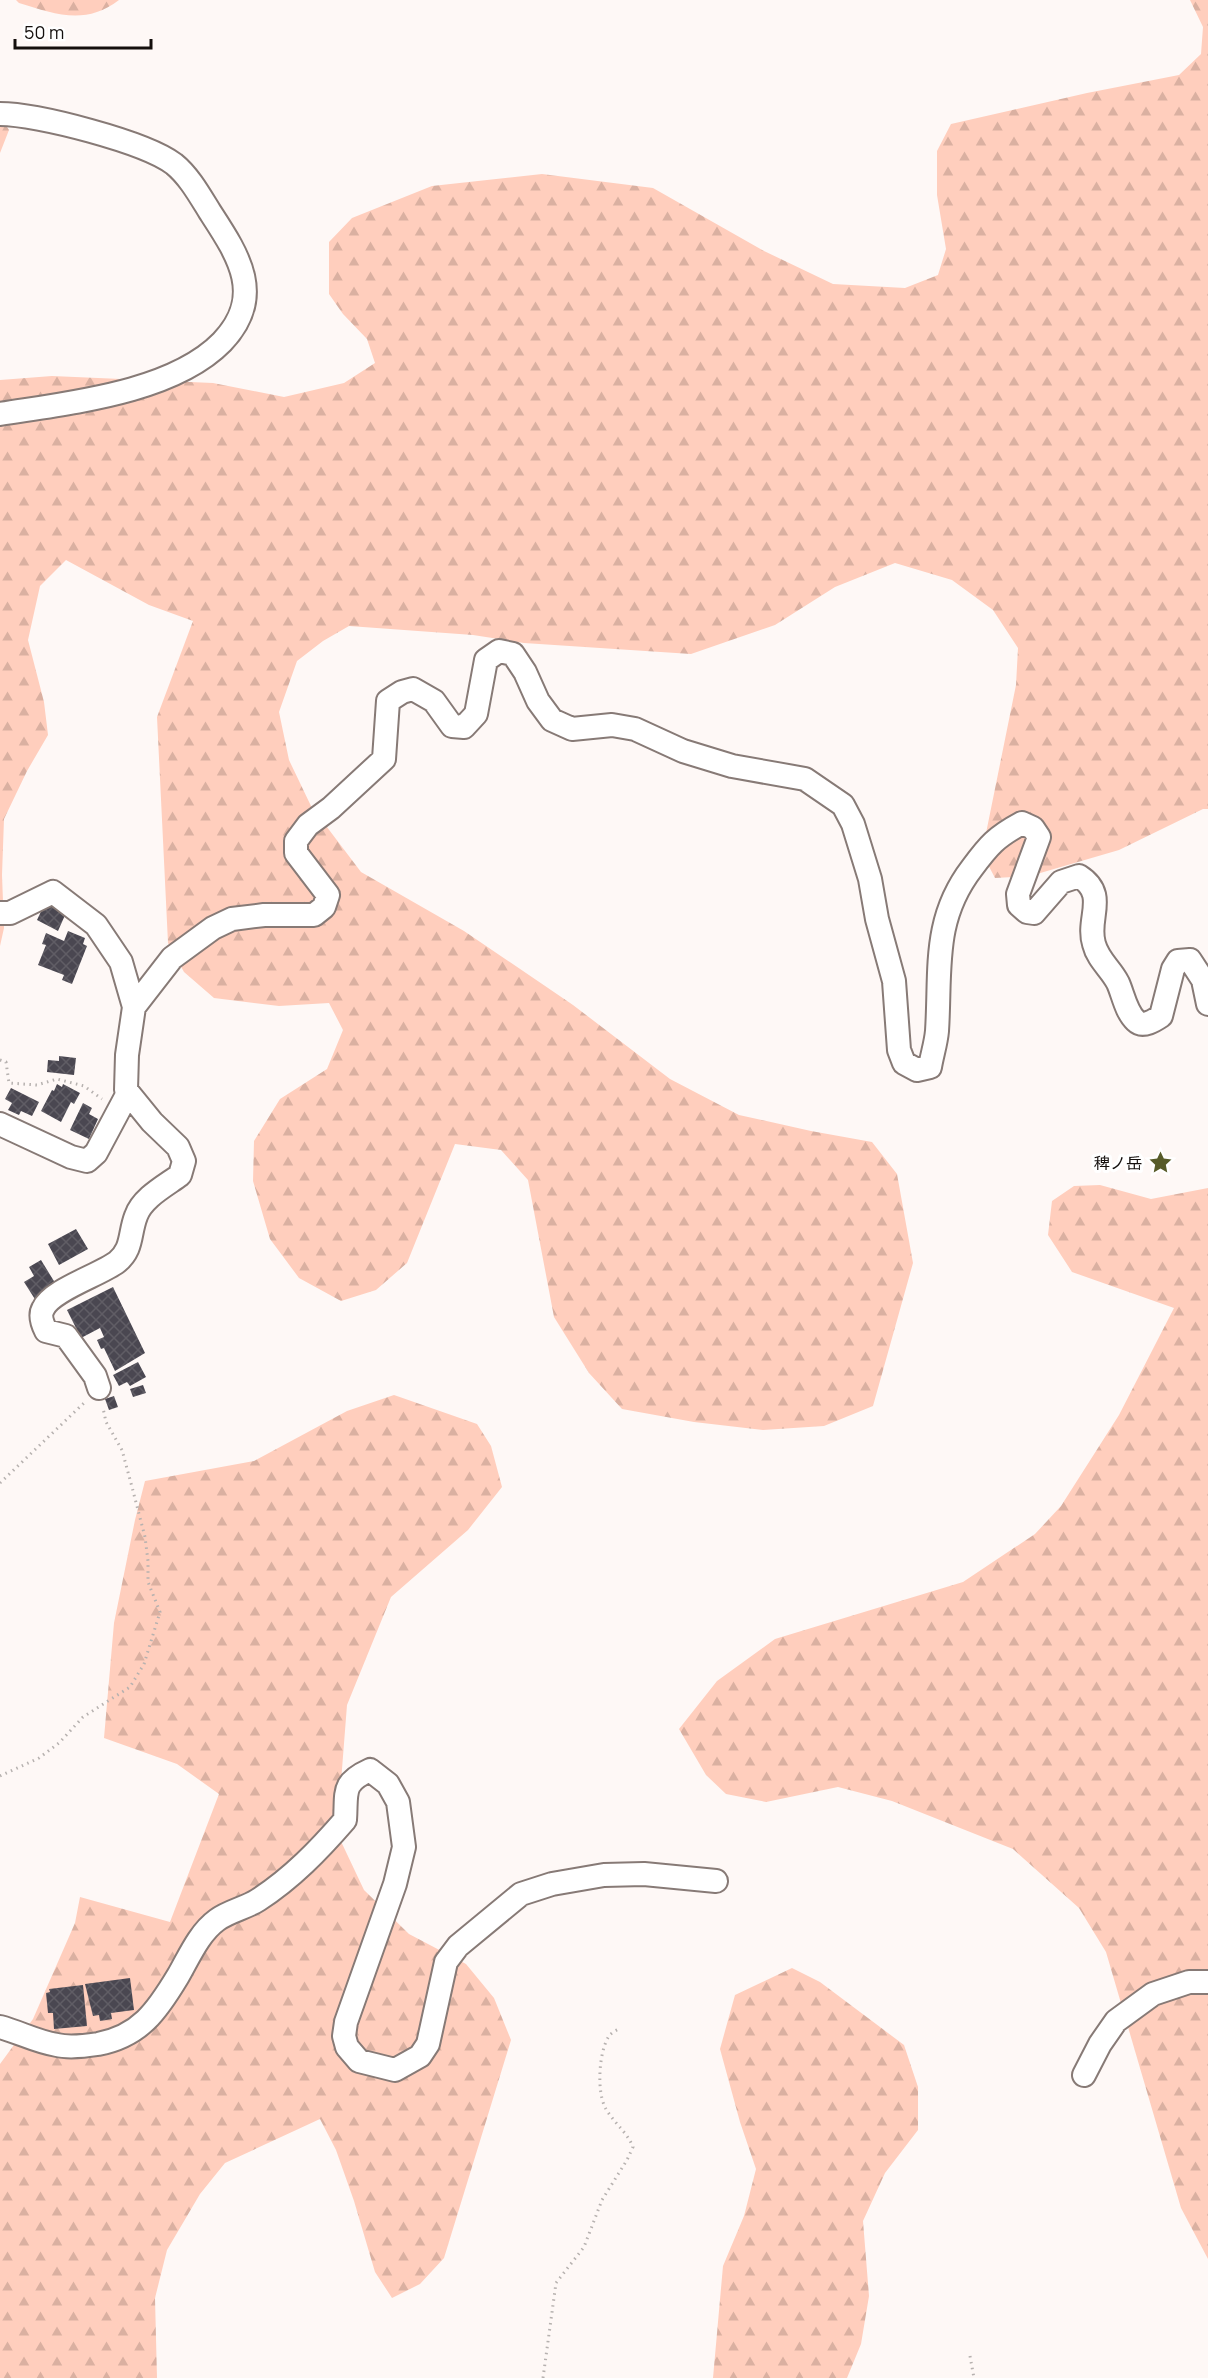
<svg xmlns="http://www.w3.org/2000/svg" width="1208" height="2378" font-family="Manrope,'Noto Sans JP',sans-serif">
	<defs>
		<pattern id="forest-firs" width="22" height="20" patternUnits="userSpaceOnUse" patternTransform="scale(1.5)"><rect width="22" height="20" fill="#ffcebd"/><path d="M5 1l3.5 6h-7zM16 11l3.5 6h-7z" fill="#dab0a1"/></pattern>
		<pattern id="building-cross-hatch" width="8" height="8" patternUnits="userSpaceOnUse" patternTransform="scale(1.5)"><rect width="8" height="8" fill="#4a4751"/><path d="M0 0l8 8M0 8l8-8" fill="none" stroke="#605d65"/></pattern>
	</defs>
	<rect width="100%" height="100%" fill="#fef8f6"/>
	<!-- forest -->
	<path fill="url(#forest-firs)" d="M16,0H119C85,26 55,14 19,3Z
		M1190,0H1208V809H1203L1119,850L1030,876L995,878L982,853L1016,685L1018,648L993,610L952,580L895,563L835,587L775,625L691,654L524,643L473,635L349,626L323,641L297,661L279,712L289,760L311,806L361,872L464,931L573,1005L670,1079L739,1115L811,1131L872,1142L897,1174L913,1263L873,1406L824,1426L763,1430L694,1422L622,1409L589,1373L554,1317L528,1180L501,1150L455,1144L407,1263L376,1290L341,1301L299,1278L270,1239L253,1181L254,1141L280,1099L327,1069L343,1030L329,1003L279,1006L214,998L184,972L168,943L157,717L193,621L149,605L66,560L40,586L28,640L44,702L48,735L27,771L4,819L2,875L4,928L0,946V380L52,376L213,383L284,397L344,383L375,363L367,339L343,314L329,294V242L352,218L432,186L542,174L653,188L764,251L833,284L905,288L938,275L946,249L937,195V151L951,124L1087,93L1179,75L1201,54L1203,27Z
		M0,116L9,130L0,153Z
		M1100,1185L1151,1199L1208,1188V2259L1181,2208L1106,1952L1079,1908L1013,1849L892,1801L838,1787L766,1802L726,1794L706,1775L679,1729L717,1681L775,1639L963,1582L1035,1534L1061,1506L1119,1415L1174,1308L1072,1272L1048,1235L1052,1201L1074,1186Z
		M394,1395L477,1424L491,1446L502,1487L468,1530L391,1597L347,1705L337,1833L364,1890L409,1934L466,1964L494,1998L511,2040L444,2258L420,2284L392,2298L375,2272L354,2201L336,2150L320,2119L225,2163L200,2194L167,2250L155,2298L157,2378H0V2064L33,2019L75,1923L80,1897L170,1922L219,1794L177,1764L104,1738L114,1623L135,1520L145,1481L254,1461L347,1411Z
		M792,1968L820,1982L904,2045L918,2087V2130L885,2173L863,2221L869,2296L861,2344L847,2378H713L723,2266L744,2216L756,2169L740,2122L720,2049L735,1995Z"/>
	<!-- building -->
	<path fill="url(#building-cross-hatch)" d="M45,903L66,913L58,931L37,920Z
		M68,931L85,938L83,944L87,946L72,984L62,980L64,975L38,965L46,945L42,944L46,933L64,941Z
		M59,1056L76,1058L74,1075L47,1072L48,1060L59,1061Z
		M57,1084L62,1087L63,1084L80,1093L74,1104L71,1102L61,1122L41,1111L52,1090L54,1091Z
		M11,1088L39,1102L32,1116L21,1111L19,1115L8,1110L12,1103L5,1099Z
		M83,1103L92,1108L89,1114L98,1119L89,1139L70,1130Z
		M76,1229L88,1249L59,1265L48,1244Z
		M41,1260L57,1286L38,1304L24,1282L34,1276L29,1267Z
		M113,1287L145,1353L115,1371L104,1348L101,1349L97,1340L104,1337L100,1328L81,1338L67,1310Z
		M138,1362L146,1377L130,1386L127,1382L119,1386L113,1375Z
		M143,1385L146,1393L133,1397L130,1389Z
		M114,1396L118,1407L109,1410L105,1399Z
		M130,1978L134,2010L111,2013L112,2019L100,2021L99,2015L93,2016L85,1984Z
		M83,1985L87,2026L54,2029L53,2013H48L46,1993L50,1992L49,1989Z"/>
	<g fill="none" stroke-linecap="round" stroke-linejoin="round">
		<defs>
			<path id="street" d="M0,114C37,114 145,142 174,164C189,176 200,196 210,212C238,255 266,296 222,342C172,393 68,403 0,414
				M0,913H10L53,892L96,925L121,962L134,1007L127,1055L126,1090L152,1122L178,1147L184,1161L180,1175C165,1186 142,1198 136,1216C129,1234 133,1249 117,1262C100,1275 51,1290 43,1309C39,1316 43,1325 46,1331L66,1336L95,1376L99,1388
				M134,1007L172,958L213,928L232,919L264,915H314L324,907L328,895L296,853V841L308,825L331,808L384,759L388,701L402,692L413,689L434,701L452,726L464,727L476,714L486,660L499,651L513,654L525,672L538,701L552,720L572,729L612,725L635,729L683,751L732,766L805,779L843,805L853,824L870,879L877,919L894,981L899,1050L904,1063L917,1070L930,1067C932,1055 936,1043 937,1031C941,970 932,920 972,868C989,845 996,837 1022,823L1033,828L1039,837L1018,894L1019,905L1027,912L1034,913L1061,882L1079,876C1109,895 1086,918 1094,944C1098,960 1111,969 1118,983C1123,994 1126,1012 1136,1021C1143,1028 1155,1020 1161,1016L1173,969L1178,961L1190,960L1203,980L1208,1004
				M0,1124L71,1157L87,1161L96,1153L128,1093
				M0,2027C19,2032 37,2042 57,2045C69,2048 85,2046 98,2044C140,2036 157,2011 178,1976C189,1957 199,1933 217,1920C229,1911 246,1908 258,1900C292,1878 319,1850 345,1820C347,1792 341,1783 370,1770L388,1784L398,1802L404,1847L395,1884L346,2022L344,2036L347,2047L359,2061L395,2070L420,2056L428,2044L446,1962L458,1946L521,1894L552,1884L604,1875L644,1874L716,1881
				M1084,2075L1100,2044L1116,2021L1153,1994L1189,1982H1208"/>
		</defs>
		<!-- street casing -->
		<use href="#street" stroke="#877a76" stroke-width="26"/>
		<!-- path -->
		<path stroke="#b6b1af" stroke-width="3" stroke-dasharray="1.5 4.5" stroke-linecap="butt" d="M0,1060L6,1062L9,1083L37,1085L57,1079L84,1086L102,1099
			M0,1483L85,1402
			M0,1776L39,1758L59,1743L83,1717L130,1687L144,1664L160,1612L148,1582V1561L145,1537L132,1487L122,1450L106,1422L103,1408
			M970,2356L974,2378
			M543,2378L556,2283L584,2247L602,2200L627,2160L633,2147C627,2132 614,2123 606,2109C596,2092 599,2051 609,2036C612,2032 617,2030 621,2028"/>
		<!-- street -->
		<use href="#street" stroke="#fff" stroke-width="22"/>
	</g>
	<!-- icons -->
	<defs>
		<symbol id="sight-bare" viewBox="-9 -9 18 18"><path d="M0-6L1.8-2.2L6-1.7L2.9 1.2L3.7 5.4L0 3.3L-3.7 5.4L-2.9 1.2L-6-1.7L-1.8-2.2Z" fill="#575b29" stroke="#fff" stroke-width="2.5" paint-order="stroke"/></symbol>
	</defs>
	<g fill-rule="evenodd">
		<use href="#sight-bare" x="1144" y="1146" width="33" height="33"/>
	</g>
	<g text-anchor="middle" stroke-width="6" stroke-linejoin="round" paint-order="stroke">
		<!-- poi labels -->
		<g font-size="16" fill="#140f0d" stroke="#fff" text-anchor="end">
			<text x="1142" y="1169">稗ノ岳</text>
		</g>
	</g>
	<!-- scale -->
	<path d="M15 39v9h136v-9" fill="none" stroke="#140f0d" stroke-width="3"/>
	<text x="24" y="39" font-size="18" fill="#140f0d" stroke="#ffffff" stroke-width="4.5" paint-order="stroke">50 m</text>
</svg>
